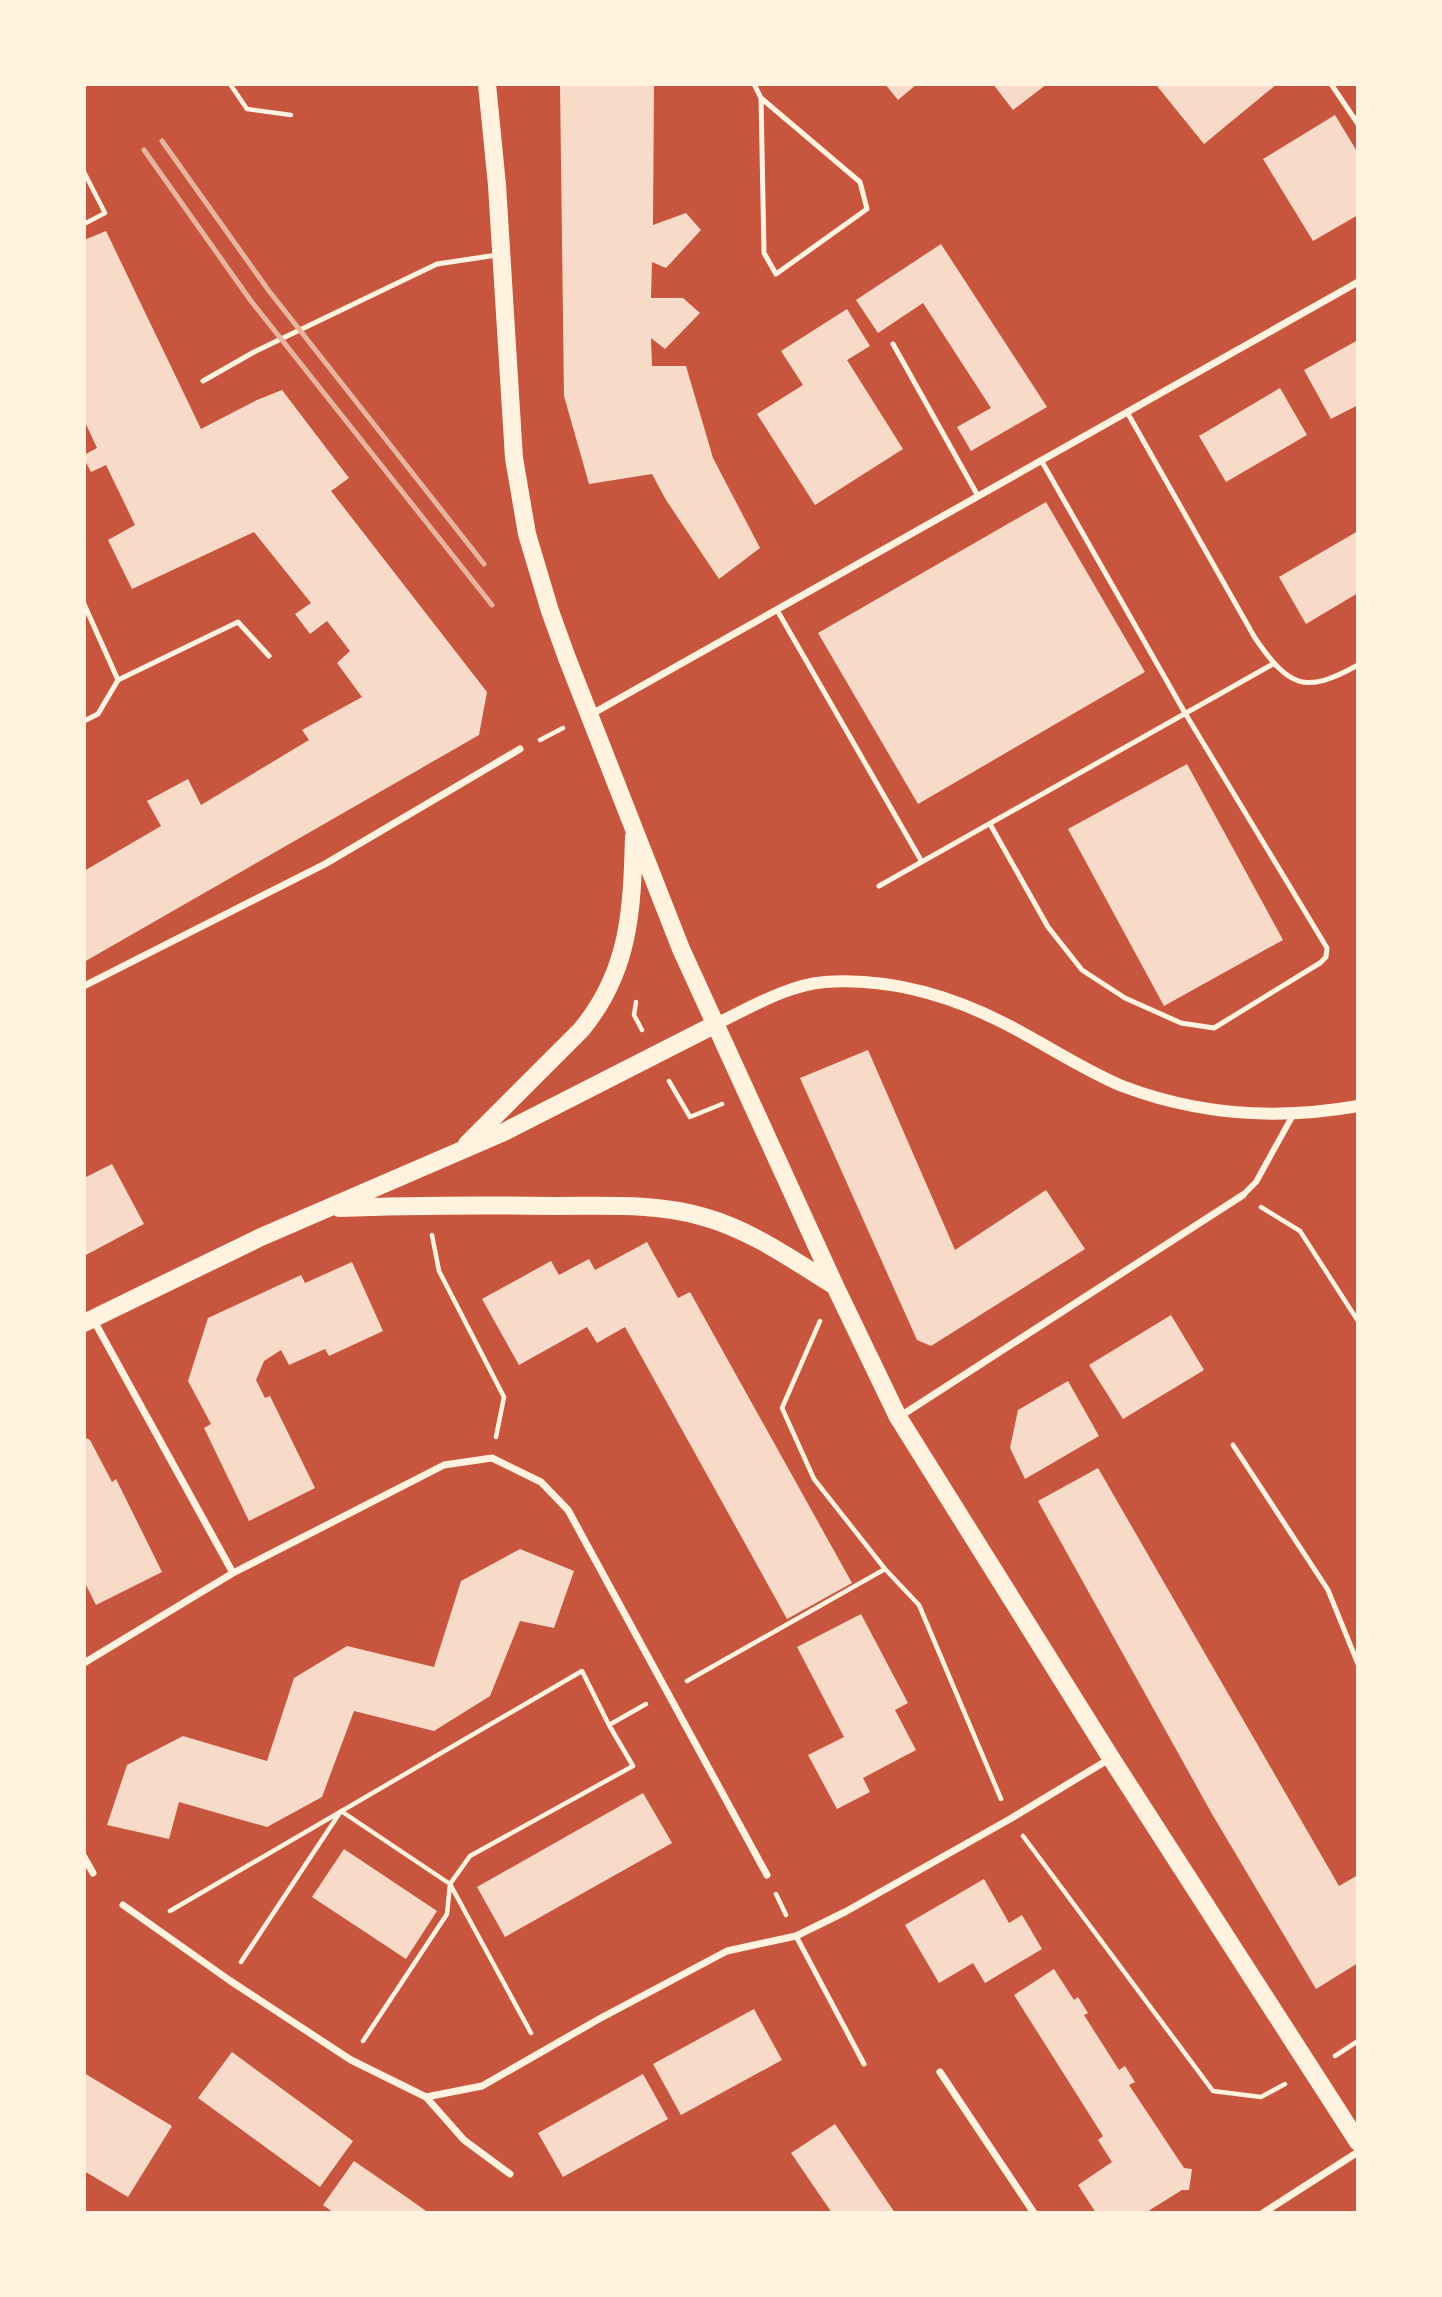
<svg xmlns="http://www.w3.org/2000/svg" width="1442" height="2297" font-family="Poppins,sans-serif">
	<rect width="100%" height="100%" fill="#c8553d"/>
	<!-- building -->
	<path fill="#f7dbc8" d="M560,84H654L653,225L686,213L701,230L666,268L652,262L651,298H683L700,313L665,349L651,338L652,366H686L713,458L760,548L719,579L666,500L652,474L589,484L564,396Z
		M885,84H917L898,100Z
		M993,84H1047L1013,110Z
		M1160,84H1277L1204,144L1157,86Z
		M1335,115L1358,153V215L1313,241L1263,159Z
		M106,231L201,429L257,400L282,390L349,478L331,491L487,692L479,735L84,962V871L161,826L147,801L188,779L201,805L309,740L302,730L362,697L337,663L350,651L327,621L310,634L295,614L311,603L254,532L132,589L108,540L135,525L106,465L91,472L84,459V455L97,448L84,420V240Z
		M941,244L1047,407L971,451L957,427L991,408L923,303L878,333L856,300Z
		M847,309L870,346L847,360L903,449L815,505L757,414L803,385L781,351Z
		M1358,340V405L1331,419L1304,370Z
		M1280,388L1307,435L1226,482L1199,436Z
		M1046,502L1145,672L918,804L818,633Z
		M1358,531V593L1306,624L1279,577Z
		M1187,764L1283,940L1164,1006L1068,829Z
		M868,1050L955,1250L1046,1190L1085,1249L931,1346L917,1340L800,1078Z
		M112,1164L144,1224L84,1256V1178Z
		M647,1242L678,1298L690,1292L852,1583L787,1619L625,1327L597,1343L587,1327L519,1365L482,1299L551,1261L559,1275L589,1259L595,1270Z
		M352,1262L383,1331L329,1356L325,1349L289,1365L281,1350L264,1361L256,1380L265,1398L270,1396L315,1488L249,1521L204,1428L211,1424L188,1381L208,1318L301,1275L305,1283Z
		M1171,1315L1204,1370L1123,1419L1089,1365Z
		M1068,1381L1099,1436L1025,1479L1010,1448L1018,1410Z
		M84,1437L90,1440L112,1482L116,1479L162,1572L96,1605L84,1581Z
		M1098,1468L1339,1886L1358,1875V1963L1316,1989L1212,1814L1038,1501Z
		M520,1549L574,1571L554,1628L520,1621L490,1696L434,1731L354,1711L322,1797L267,1827L179,1802L169,1839L107,1825L127,1765L183,1736L267,1761L294,1678L347,1646L434,1667L461,1581Z
		M861,1614L908,1703L895,1710L916,1750L863,1778L870,1792L837,1809L808,1755L844,1737L797,1647Z
		M643,1793L672,1843L505,1937L477,1887Z
		M344,1849L437,1911L406,1959L312,1897Z
		M984,1879L1009,1923L1022,1915L1042,1949L985,1983L973,1963L939,1983L905,1925Z
		M1054,1969L1074,2000L1078,1997L1088,2013L1084,2015L1119,2070L1125,2066L1135,2082L1129,2085L1184,2168L1192,2169L1189,2190H1182L1145,2213H1096L1078,2185L1112,2162L1098,2140L1103,2136L1014,1995Z
		M754,2009L782,2060L681,2115L653,2064Z
		M232,2052L353,2141L320,2187L198,2098Z
		M84,2073L172,2126L128,2197L84,2171Z
		M643,2074L668,2119L563,2177L538,2133Z
		M835,2124L895,2213H832L791,2153Z
		M354,2161L402,2194L429,2213H334L323,2205Z"/>
	<g fill="none" stroke-linecap="round" stroke-linejoin="round">
		<!-- path -->
		<path stroke="#fff3e0" stroke-width="4.5" d="M230,84L247,109L291,115
			M84,172L105,213L84,224
			M540,740L563,728
			M636,1002L634,1015L642,1030
			M669,1081L690,1117L722,1104
			M1261,1207L1300,1231L1358,1321
			M432,1235L439,1271L504,1397L496,1437
			M820,1321L782,1408L814,1479L885,1569L919,1605L1001,1799
			M687,1681L885,1569
			M1023,1836L1213,2091L1261,2097L1285,2084
			M776,1894L786,1915
			M170,1911L582,1671L609,1725L646,1704
			M241,1962L341,1811L450,1884L531,2033
			M363,2041L447,1914L450,1884L470,1856L633,1766L609,1725
			M1335,2056L1358,2041"/>
		<!-- service -->
		<path stroke="#fff3e0" stroke-width="5" d="M754,84L761,98L860,182L867,209L776,274L764,253L761,98
			M1331,84L1358,124
			M893,344L978,496
			M203,381L254,352L437,264L497,255
			M1127,412L1255,638C1289,687 1304,695 1358,665
			M84,604L118,680L98,714L84,721
			M777,610L922,862
			M118,680L238,622L269,656
			M990,824L1048,927L1082,970L1125,998L1181,1023L1214,1028L1320,963L1326,957L1327,948L1185,713L1041,460
			M879,886L1273,664
			M1233,1445L1328,1590L1358,1664
			M796,1936L864,2064"/>
		<!-- pedestrian -->
		<path stroke="#fff3e0" stroke-width="6" d="M1243,1195L1256,1182L1293,1115"/>
		<!-- minor -->
		<path stroke="#fff3e0" stroke-width="7" d="M590,715L1358,282
			M84,986L325,864L520,749
			M93,1319L233,1573
			M899,1417L1243,1195
			M84,1663L233,1573L444,1465L492,1458L541,1482L568,1510L767,1875
			M84,1857L93,1873
			M123,1905L229,1980L351,2060L426,2097L482,2086L599,2019L727,1951L796,1936L845,1912L1010,1819L1111,1758
			M940,2072L1034,2213
			M426,2097L464,2140L510,2174
			M1263,2213L1358,2152"/>
		<!-- tertiary -->
		<path stroke="#fff3e0" stroke-width="12" d="M716,1024C750,1008 787,985 825,982C897,977 967,1001 1028,1036C1059,1053 1089,1072 1122,1086C1198,1115 1279,1120 1358,1106"/>
		<!-- primary -->
		<path stroke="#fff3e0" stroke-width="18" d="M487,84L497,185L514,458L527,534L550,611L567,658L681,949L835,1286L898,1417L1111,1758L1358,2142
			M467,1144L581,1030C630,971 632,910 634,836
			M339,1208C412,1205 484,1205 556,1206C606,1206 656,1203 704,1217C751,1230 793,1260 835,1286
			M84,1323L261,1237L504,1132L716,1024"/>
		<!-- rail -->
		<path stroke="#e9b49f" stroke-width="5" d="M162,141L269,291L484,564
			M144,150L251,301L492,605"/>
	</g>
	<!-- border -->
	<rect width="1442" height="2297" fill="none" stroke="#fff3e0" stroke-width="172"/>
</svg>
